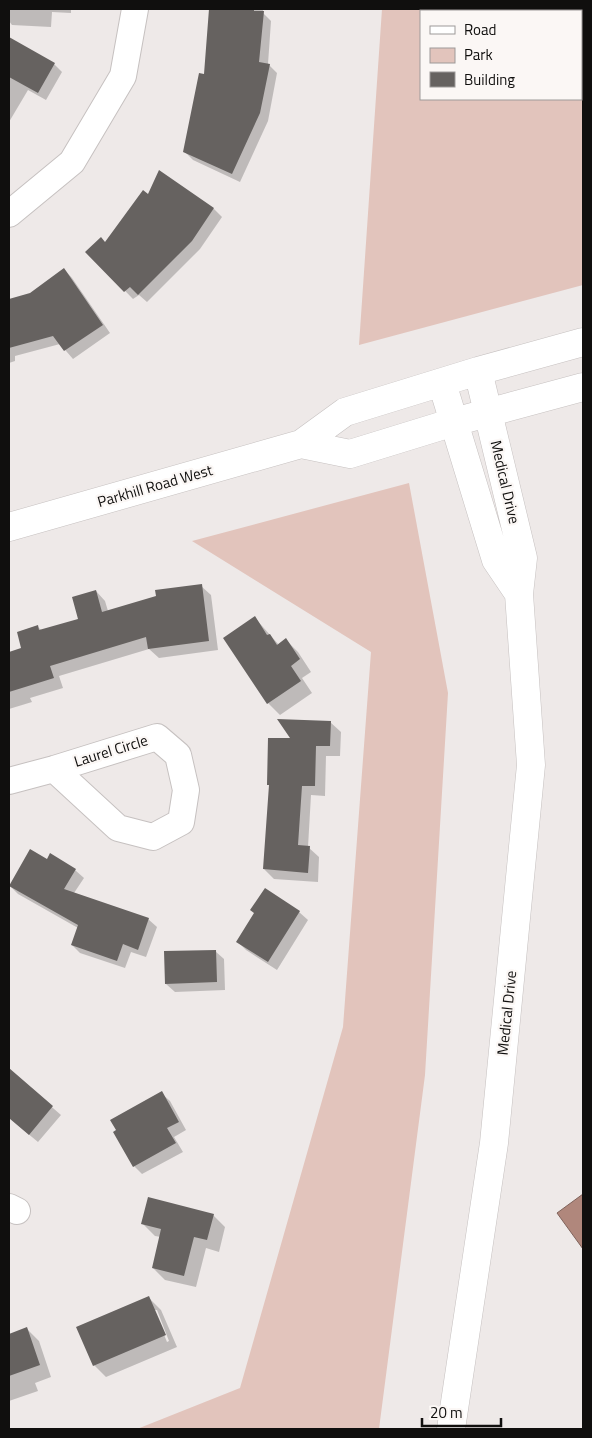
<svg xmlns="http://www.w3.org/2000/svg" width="592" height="1438" font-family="'Titillium Web',sans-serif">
	<rect width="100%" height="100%" fill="#eee9e8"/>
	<!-- green -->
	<path fill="#e2c4bc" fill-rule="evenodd" d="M382,9H583V285L359,345ZM421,11H581V99H421Z
		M409,483L448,693L425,1075L379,1429H137L240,1388L343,1027L371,652L192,541Z"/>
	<!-- water -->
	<path fill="#b0877c" stroke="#80635b" d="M583,1194V1249L557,1213Z"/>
	<!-- shadow -->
	<path fill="#0003" fill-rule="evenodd" d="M9,9H71V13L52,12L51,27L12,25L9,21Z
		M210,9H263V13L271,21L268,64L277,73L268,121L240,182L193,160L185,152L205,75Z
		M9,38L54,64L62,72L46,100L28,90L9,122Z
		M149,196L214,209L222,217L200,249L147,302L139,295L133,299L87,252L106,243Z
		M64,269L72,278L110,333L73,359L60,344L15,356V361L9,363V300L31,294Z
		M201,586L211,595L218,650L159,658L149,649L59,676L63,688L30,698L32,702L9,709V653L23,649L38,627L42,631L80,620L96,591L105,601L108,611Z
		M255,618L279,645L286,640L298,652L311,672L302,678L312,693L280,715L268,703Z
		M330,722L341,732L340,756H326L325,796L311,795L308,847L319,857L318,882L274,879L264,869L292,739Z
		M47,861L75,870L84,878L74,893L148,919L157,927L146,957L131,952L125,968L80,953L72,945L78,928L18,894L10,886Z
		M299,912L308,920L277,970L246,950L238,942Z
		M215,951L224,959L225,990L175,992L166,984Z
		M9,1070L61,1115L38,1142L9,1118Z
		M161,1093L170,1101L186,1130L174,1137L183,1152L142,1174L134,1166L115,1132Z
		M213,1215L225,1227L219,1252L206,1248L196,1287L165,1280L153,1268L161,1237L155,1236L143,1224Z
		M149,1298L161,1310L177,1347L106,1377L94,1365ZM154,1310H157L169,1341L167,1342Z
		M27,1329L39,1341L51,1377L35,1383L38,1391L9,1401V1335Z"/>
	<!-- building -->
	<path fill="#666260" d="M209,9H254V11H264L259,62L270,64L260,113L232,174L183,152L199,73L204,74Z
		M9,37L55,63L38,93L9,77Z
		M159,170L214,208L192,241L138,295L130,287L124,292L85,252L101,237L105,242L143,190L148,194Z
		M64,268L103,325L64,351L53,336L9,348V299L30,293Z
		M202,584L209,641L148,649L146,637L50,666L54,678L9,692V652L21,648L17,632L38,625L39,630L78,619L72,597L96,590L102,612L156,596L155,590Z
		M255,616L267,635L270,634L277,645L286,638L300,659L291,666L301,681L267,704L223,638Z
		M277,719L331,721L330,746H316L315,786H302L298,845L310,846L308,873L263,869L269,785H267L268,738H290Z
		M30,849L47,859L50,853L76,869L64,889L149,918L138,950L123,944L117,961L71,945L78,925L9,886Z
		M265,888L300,911L268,962L236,942L254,913L250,910Z
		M216,950L217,982L165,984L164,951Z
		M9,1068L53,1106L29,1135L9,1118Z
		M162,1091L179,1122L167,1128L176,1143L133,1167L113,1132L116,1130L110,1120Z
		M148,1197L214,1214L207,1240L194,1237L184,1276L152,1268L161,1229L141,1224Z
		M149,1296L166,1335L93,1366L76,1327Z
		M27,1327L40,1365L9,1376V1334Z"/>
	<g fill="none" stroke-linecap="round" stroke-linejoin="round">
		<defs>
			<path id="minor" d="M9,214L72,162L123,76L135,9
				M9,781L54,769L157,737L178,755L186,790L181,822L153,837L118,828L54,769
				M9,1207L17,1211"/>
			<path id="major" d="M442,383L496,560L519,594
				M301,444L350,454L454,422L583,387
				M9,527L301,444L345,412L478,371L583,342
				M451,1429L494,1143L531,765L519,594L523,558L478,371"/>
		</defs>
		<!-- minor casing -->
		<use href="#minor" stroke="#c6c1c0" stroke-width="28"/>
		<!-- major casing -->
		<use href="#major" stroke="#c6c1c0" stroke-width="29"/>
		<!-- minor -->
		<use href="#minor" stroke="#fff" stroke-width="26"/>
		<!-- major -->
		<use href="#major" stroke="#fff" stroke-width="28"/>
	</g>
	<g text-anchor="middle" stroke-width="4.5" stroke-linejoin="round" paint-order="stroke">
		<!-- street labels -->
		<g font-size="15" fill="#100f0e" stroke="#fbf7f5">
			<text transform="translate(505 482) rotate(77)" y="5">Medical Drive</text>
			<text transform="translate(155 486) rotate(-16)" y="5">Parkhill Road West</text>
			<text transform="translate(111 751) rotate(-17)" y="5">Laurel Circle</text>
			<text transform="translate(507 1013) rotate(-84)" y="5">Medical Drive</text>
		</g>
	</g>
	<!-- border -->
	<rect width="592" height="1438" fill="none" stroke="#100f0e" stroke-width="20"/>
	<!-- legend -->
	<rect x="420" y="10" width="162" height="90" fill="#fbf7f5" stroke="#9d9a99"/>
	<rect x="430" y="26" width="25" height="8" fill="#ffffff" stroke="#9d9a99"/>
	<text x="464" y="35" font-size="15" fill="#100f0e">Road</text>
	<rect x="430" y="48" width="25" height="15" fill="#e2c4bc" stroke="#9d9a99"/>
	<text x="464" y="60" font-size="15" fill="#100f0e">Park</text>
	<rect x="430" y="72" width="25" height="15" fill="#666260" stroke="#9d9a99"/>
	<text x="464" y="85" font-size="15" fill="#100f0e">Building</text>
	<!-- scale -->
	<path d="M422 1418v8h79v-8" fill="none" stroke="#100f0e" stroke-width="2.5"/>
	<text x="430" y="1418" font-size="15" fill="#100f0e" stroke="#fbf7f5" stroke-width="4" paint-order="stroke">20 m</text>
</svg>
